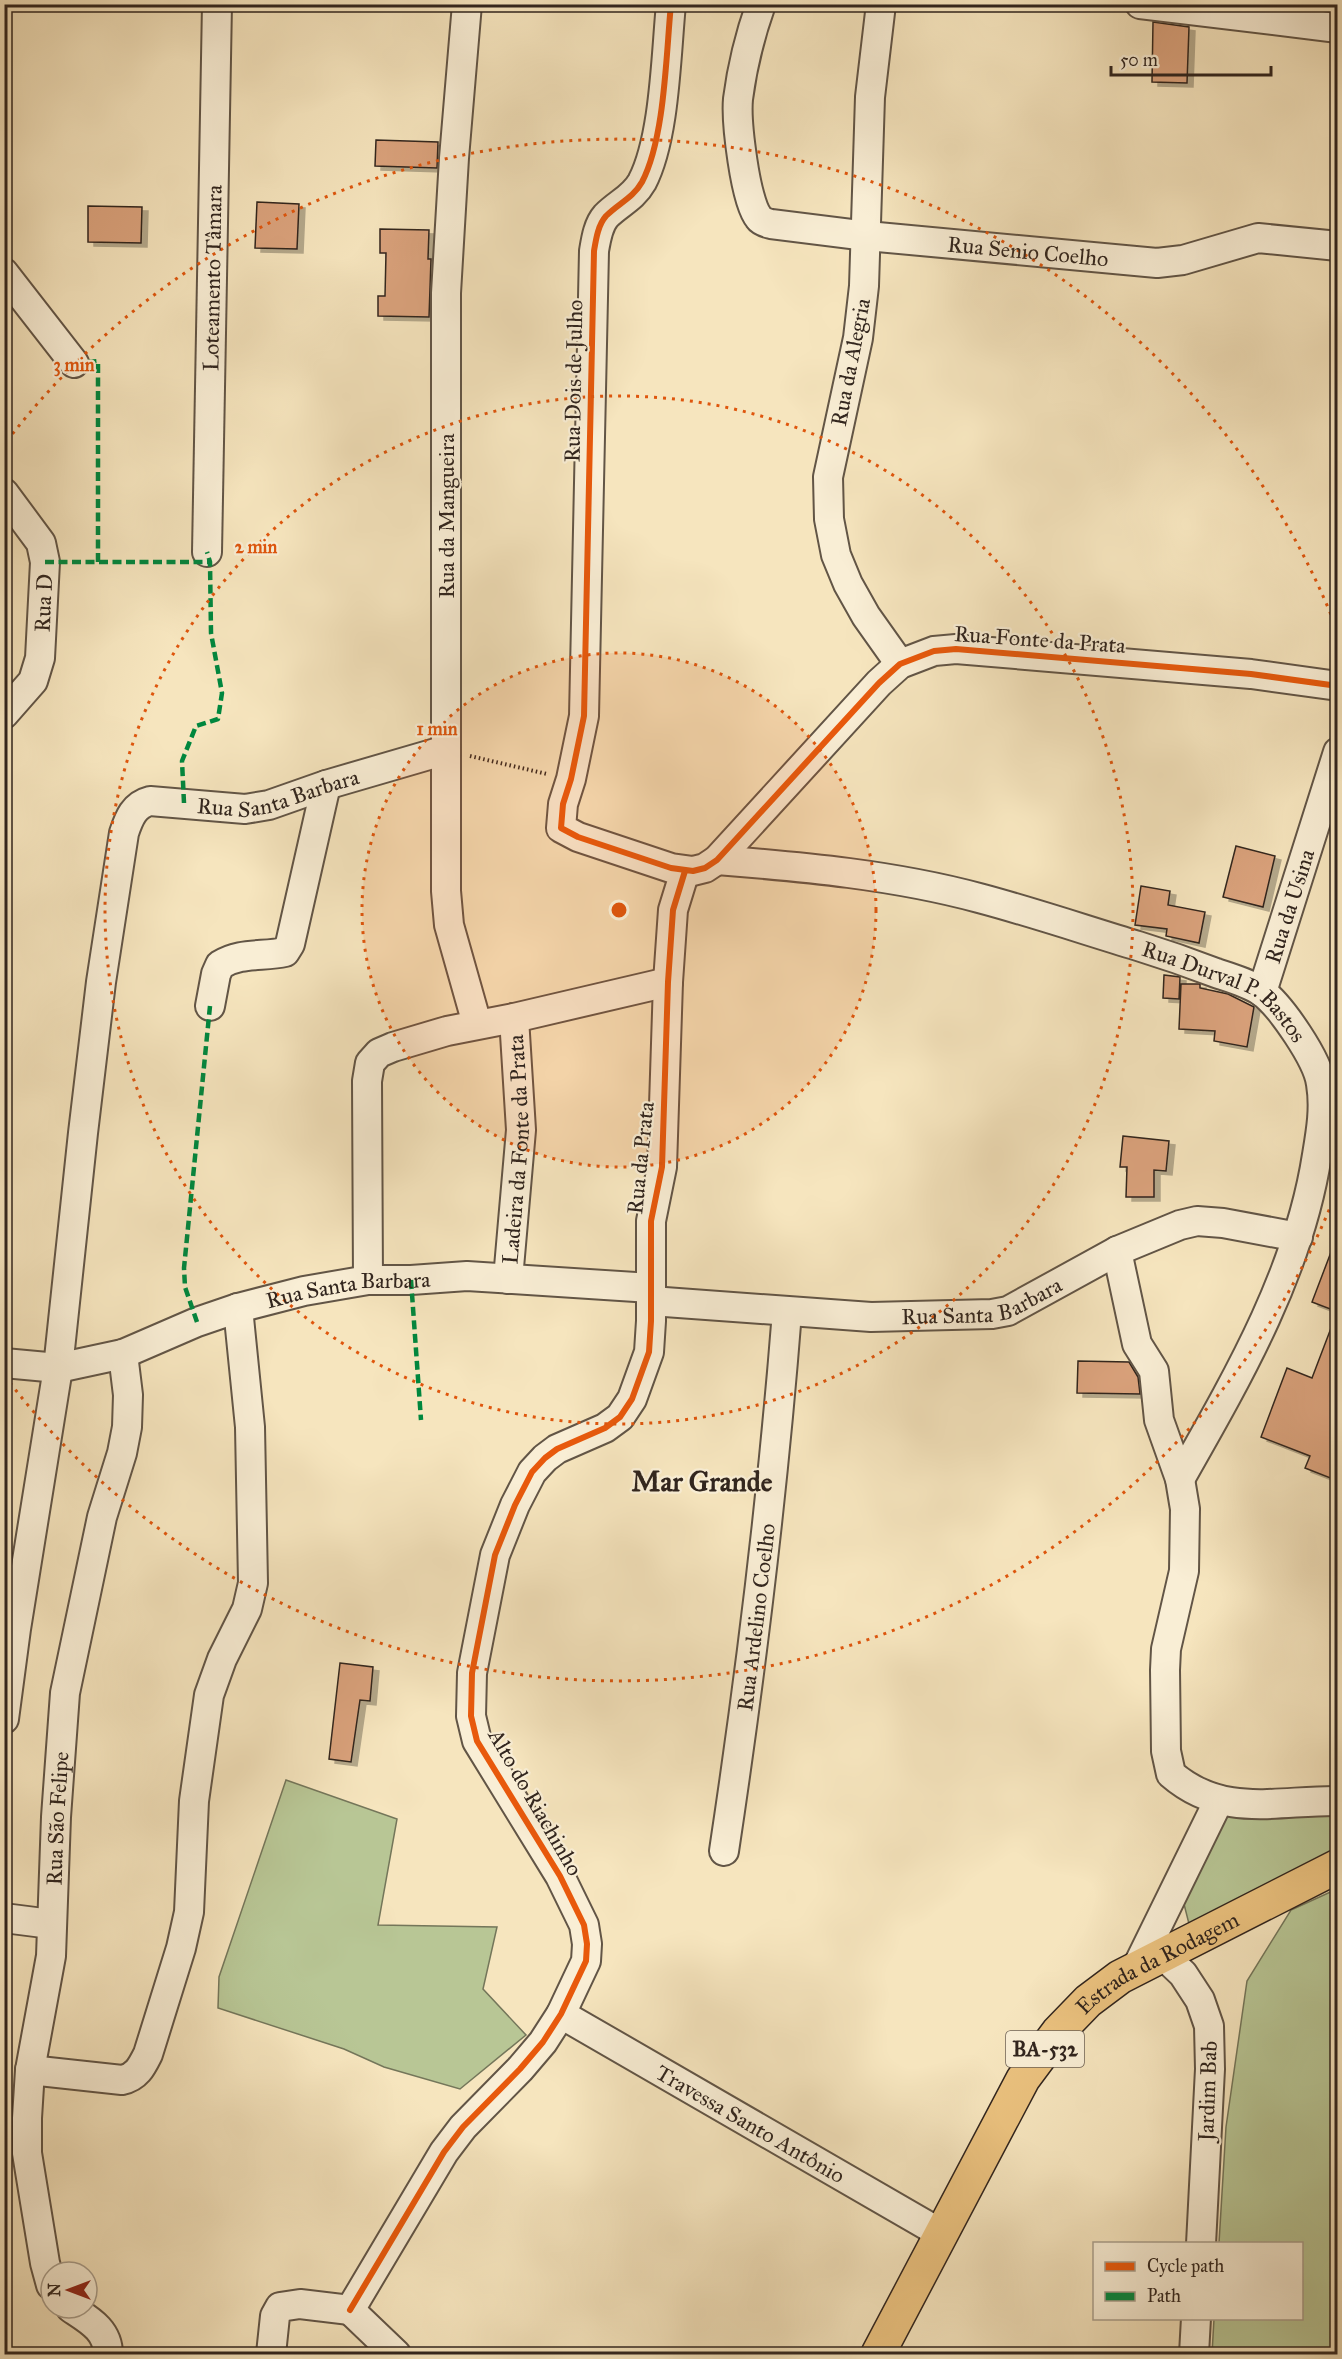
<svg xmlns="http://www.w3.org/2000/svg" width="1342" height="2359" font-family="'IM FELL Great Primer',serif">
	<defs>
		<filter id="shadow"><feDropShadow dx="6" dy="4" stdDeviation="0" flood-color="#0004"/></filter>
	</defs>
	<rect width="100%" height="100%" fill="#f6e5be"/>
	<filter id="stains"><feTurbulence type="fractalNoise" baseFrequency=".00333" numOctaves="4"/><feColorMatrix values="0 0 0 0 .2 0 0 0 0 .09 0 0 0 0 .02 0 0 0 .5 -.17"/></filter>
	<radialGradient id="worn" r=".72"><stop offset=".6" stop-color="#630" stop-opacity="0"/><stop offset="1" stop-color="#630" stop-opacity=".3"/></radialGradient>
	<!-- green -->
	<path fill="#b8c695" stroke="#74765a" stroke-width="1.5" d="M286,1780L397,1819L378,1925L497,1927L483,1989L526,2035L460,2089L384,2067L344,2049L218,2008L219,1977Z
		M1337,1808V1851L1189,1924L1183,1900L1218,1813Z
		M1337,1889V2354H1212L1214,2319L1302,2318V2244L1219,2243L1226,2127L1247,1981L1291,1910Z"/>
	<!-- building -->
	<path fill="#daa27b" stroke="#31251e" stroke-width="1.5" filter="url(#shadow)" d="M1153,22L1189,27L1187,83L1152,82Z
		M376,140L438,142L437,168L375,166Z
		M257,202L299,204L297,249L255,248Z
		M88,206L142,207L141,243L88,242Z
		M380,229L429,230L428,259H431L429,317L378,316V296H385L386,253H380Z
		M1236,846L1275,856L1263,907L1223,897Z
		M1141,886L1170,891L1168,905L1205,912L1199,943L1166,936L1167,929L1135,925Z
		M1164,975L1180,977L1179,999L1163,998Z
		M1181,984H1200V988L1228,994L1254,1007L1247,1047L1214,1041L1215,1031L1179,1029Z
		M1123,1136L1169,1141L1166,1171L1154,1170V1197H1126L1127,1167H1120Z
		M1336,1239H1338V1312L1312,1302Z
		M1336,1315L1338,1316V1481L1305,1468L1310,1456L1261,1437L1287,1368L1312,1378Z
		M1078,1361L1129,1362L1138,1377L1140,1394L1077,1393Z
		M340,1663L373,1667L370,1701L360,1700L351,1762L329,1759Z"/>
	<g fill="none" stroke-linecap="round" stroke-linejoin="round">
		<defs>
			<g id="minor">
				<path d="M467,4L454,158L446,293V891L449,925L477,1024"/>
				<path d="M671,4C666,54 665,138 642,182C633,198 619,203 606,216C598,225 596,239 594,251L584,716L571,779L563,804L561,828L578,837L671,868L693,871L705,868L717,860L879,683L900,664L934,651L956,649L1251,674L1338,686"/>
				<path id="s1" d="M761,4C750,35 742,68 738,99C736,121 745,202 759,218C761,221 767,223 771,224L867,236L1157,263L1183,260L1258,238L1338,246"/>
				<path d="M881,4L870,97L864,286L858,338L828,477L829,519L836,555L848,584L866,616L900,664"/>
				<path d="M1140,4L1338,28"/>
				<path d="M4,273L74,363"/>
				<path d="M4,493L41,543L45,562L40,658L33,681L4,714"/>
				<path id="s2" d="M207,552L217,4"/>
				<path id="s3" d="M717,860C804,867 894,875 979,898C1032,912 1085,930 1138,946C1164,954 1190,963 1216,973C1231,978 1249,983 1262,992C1281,1006 1318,1060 1321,1084C1325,1108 1321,1131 1317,1155C1299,1272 1238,1377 1180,1479"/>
				<path id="s4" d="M1262,992L1338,752"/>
				<path d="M210,1006L216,974L220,965C240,952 263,957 285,952L290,944L326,785"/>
				<path d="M1117,1251L1137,1344L1154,1371L1159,1420L1180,1479L1185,1509L1184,1571L1166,1649L1165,1670L1166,1751L1171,1774C1223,1819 1278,1800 1338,1801"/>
				<path id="s5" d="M508,1279L521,1130L514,1018"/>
				<path d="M368,1280L367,1081L370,1063L379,1053L393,1047L447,1031L514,1018L668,982"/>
				<path id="s6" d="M651,1301L871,1317L992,1314L1008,1311L1117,1251L1180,1225L1197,1221L1223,1223L1298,1237"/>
				<path id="s7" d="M4,1363L58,1368L123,1354L197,1322L238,1308L304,1291L368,1280H411L467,1276L651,1288"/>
				<path id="s8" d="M4,1719L16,1629L58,1368L83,1133L101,982L124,833C129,818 134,805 150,801L245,809L269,805L326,785L446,750"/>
				<path id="s9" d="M724,1851C751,1672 773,1492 787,1312"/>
				<path d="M4,1918L51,1924"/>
				<path d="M1162,1954L1183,1974L1200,2000L1209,2026L1210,2069L1201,2244"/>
				<path d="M1137,1967L1219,1800"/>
				<path id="s10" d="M561,2014L940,2233"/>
				<path d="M30,2070L122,2080C137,2077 142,2066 148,2054L181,1948L189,1912L194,1801L209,1695L222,1659L247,1609L253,1583L250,1427L238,1308"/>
				<path id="s11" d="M51,2285L45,2263L27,2153V2118L30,2070L51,1956L56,1817L65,1693L102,1517L122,1453L127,1427L128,1395L123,1354"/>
				<path d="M71,2308C89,2320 108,2330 108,2354"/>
				<path d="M350,2310L444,2152L463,2127L520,2069L543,2042L561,2014L586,1961L587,1944L584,1925L560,1876L477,1741L471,1716L472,1673L495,1555L515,1505L532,1472L545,1458L557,1449L605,1428L620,1417L632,1399L649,1352L651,1321V1221L662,1167L668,982L673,910L685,871"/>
				<path d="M350,2310L396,2354"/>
				<path d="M271,2354L275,2316L280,2307L300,2304L350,2310"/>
				<path d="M1194,2354L1196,2318"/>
			</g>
			<g id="major">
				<path id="s12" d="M878,2354L1023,2079L1058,2032L1088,2001L1120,1977L1338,1866"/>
			</g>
		</defs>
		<!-- minor casing -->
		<use href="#minor" stroke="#625546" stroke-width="32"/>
		<!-- major casing -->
		<use href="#major" stroke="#31251e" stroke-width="36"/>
		<!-- path -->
		<path stroke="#31251e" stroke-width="4" stroke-dasharray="1.5 3" stroke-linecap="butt" d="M470,756L547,774"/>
		<!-- minor -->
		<use href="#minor" stroke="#f9eed5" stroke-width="28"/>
		<!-- major -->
		<use href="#major" stroke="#ebc27f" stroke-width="33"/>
		<!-- quiet -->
		<path stroke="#00873e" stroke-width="4.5" stroke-dasharray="9 4.5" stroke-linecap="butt" d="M74,363L98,361V562
			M45,562H210
			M184,803L182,761L196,726L218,719L222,693L211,633L210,562L207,552
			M411,1280L421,1420
			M197,1322L185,1287L184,1268L210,1006"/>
		<defs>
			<path id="cycleway" d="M671,4C666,54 665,138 642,182C633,198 619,203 606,216C598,225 596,239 594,251L584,716L571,779L563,804L561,828L578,837L671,868L693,871L705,868L717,860L879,683L900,664L934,651L956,649L1251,674L1338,686
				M350,2310L444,2152L463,2127L520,2069L543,2042L561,2014L586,1961L587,1944L584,1925L560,1876L477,1741L471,1716L472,1673L495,1555L515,1505L532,1472L545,1458L557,1449L605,1428L620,1417L632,1399L649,1352L651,1321V1221L662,1167L668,982L673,910L685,871"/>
		</defs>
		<!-- cycleway casing -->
		<use href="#cycleway" stroke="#f9eed5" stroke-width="10"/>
		<!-- cycleway -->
		<use href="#cycleway" stroke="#e8590c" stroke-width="6"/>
	</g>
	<!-- distance rings -->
	<circle cx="619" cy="910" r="257" fill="#df560d" fill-opacity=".12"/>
	<g fill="none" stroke="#df560d" stroke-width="3" stroke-dasharray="3 6">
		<circle cx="619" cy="910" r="257"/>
		<circle cx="619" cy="910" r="514"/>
		<path d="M1336 1193A771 771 0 0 1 7 1379M7 441A771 771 0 0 1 1336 627"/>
	</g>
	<g text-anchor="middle" stroke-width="4.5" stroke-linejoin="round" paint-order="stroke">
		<!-- shield labels -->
		<rect fill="#f9eed5" stroke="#6d6155" stroke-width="1.5" x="1006" y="2031" width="78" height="36" rx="4.5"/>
		<g font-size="21" font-weight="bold" fill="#31251e">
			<text x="1045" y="2056">BA-532</text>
		</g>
		<!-- street labels -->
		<g font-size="22" fill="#31251e" stroke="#f9eed5">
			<text dy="8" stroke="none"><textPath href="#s1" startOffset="492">Rua Senio Coelho</textPath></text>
			<text dy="8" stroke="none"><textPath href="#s2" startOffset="274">Loteamento Tâmara</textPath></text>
			<text transform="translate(850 362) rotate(-79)" y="8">Rua da Alegria</text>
			<text transform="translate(573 381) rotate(-89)" y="8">Rua Dois de Julho</text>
			<text transform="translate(446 516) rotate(-90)" y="8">Rua da Mangueira</text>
			<text transform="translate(43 603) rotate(-87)" y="8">Rua D</text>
			<text transform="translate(1040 639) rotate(4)" y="8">Rua Fonte da Prata</text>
			<text dy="8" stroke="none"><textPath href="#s8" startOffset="1068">Rua Santa Barbara</textPath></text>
			<text dy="8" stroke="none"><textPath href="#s4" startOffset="90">Rua da Usina</textPath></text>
			<text dy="8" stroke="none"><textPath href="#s3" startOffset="531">Rua Durval P. Bastos</textPath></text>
			<text dy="8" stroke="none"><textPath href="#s5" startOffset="130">Ladeira da Fonte da Prata</textPath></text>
			<text transform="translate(640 1158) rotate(-84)" y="8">Rua da Prata</text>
			<text dy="8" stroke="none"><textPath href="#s7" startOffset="357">Rua Santa Barbara</textPath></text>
			<text dy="8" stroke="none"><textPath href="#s6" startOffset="334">Rua Santa Barbara</textPath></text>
			<text dy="8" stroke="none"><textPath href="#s9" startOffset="236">Rua Ardelino Coelho</textPath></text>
			<text transform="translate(536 1802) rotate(60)" y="8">Alto do Riachinho</text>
			<text dy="8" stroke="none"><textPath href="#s11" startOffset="471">Rua São Felipe</textPath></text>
			<text dy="8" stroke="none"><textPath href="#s12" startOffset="492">Estrada da Rodagem</textPath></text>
			<text transform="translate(1207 2091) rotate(-88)" y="8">Jardim Bab</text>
			<text dy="8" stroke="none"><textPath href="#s10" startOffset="219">Travessa Santo Antônio</textPath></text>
		</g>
		<!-- district labels -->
		<g font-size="28" font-weight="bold" fill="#31251e" stroke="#f9eed5">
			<text x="702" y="1491">Mar Grande</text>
		</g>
	</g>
	<circle cx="619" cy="910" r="9" fill="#df560d" stroke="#f9eed5" stroke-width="3"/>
	<g font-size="18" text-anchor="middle" font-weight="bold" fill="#df560d" stroke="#f9eed5" stroke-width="4.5" stroke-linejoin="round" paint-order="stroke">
		<text x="74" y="371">3 min</text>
		<text x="256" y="553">2 min</text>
		<text x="437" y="735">1 min</text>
	</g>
	<!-- margin -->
	<rect width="1342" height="2359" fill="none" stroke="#f6e5be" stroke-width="24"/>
	<rect x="6" y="6" width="1330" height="2347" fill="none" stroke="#31251e" stroke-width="3"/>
	<rect x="12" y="12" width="1318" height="2335" fill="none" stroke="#31251e" stroke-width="1.5"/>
	<!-- legend -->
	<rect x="1093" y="2242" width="210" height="78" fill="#f9eed5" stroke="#a99e8c" stroke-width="1.5"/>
	<rect x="1105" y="2262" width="30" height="9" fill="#e8590c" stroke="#a99e8c" stroke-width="1.5"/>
	<text x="1147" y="2272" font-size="18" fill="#31251e">Cycle path</text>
	<rect x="1105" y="2292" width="30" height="9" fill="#00873e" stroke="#a99e8c" stroke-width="1.5"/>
	<text x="1147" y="2302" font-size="18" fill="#31251e">Path</text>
	<!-- north arrow -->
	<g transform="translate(69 2290) rotate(270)"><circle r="28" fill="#f9eed5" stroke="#a99e8c" stroke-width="1.5"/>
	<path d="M0-4.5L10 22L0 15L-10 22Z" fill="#8f2418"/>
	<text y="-9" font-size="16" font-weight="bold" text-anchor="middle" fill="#31251e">N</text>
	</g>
	<!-- scale -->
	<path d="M1111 66v9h160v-9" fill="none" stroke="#31251e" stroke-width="3"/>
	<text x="1120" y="66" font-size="18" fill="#31251e" stroke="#f9eed5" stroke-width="4.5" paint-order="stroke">50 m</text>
	<rect width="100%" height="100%" filter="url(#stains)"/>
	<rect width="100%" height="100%" fill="url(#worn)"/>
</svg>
